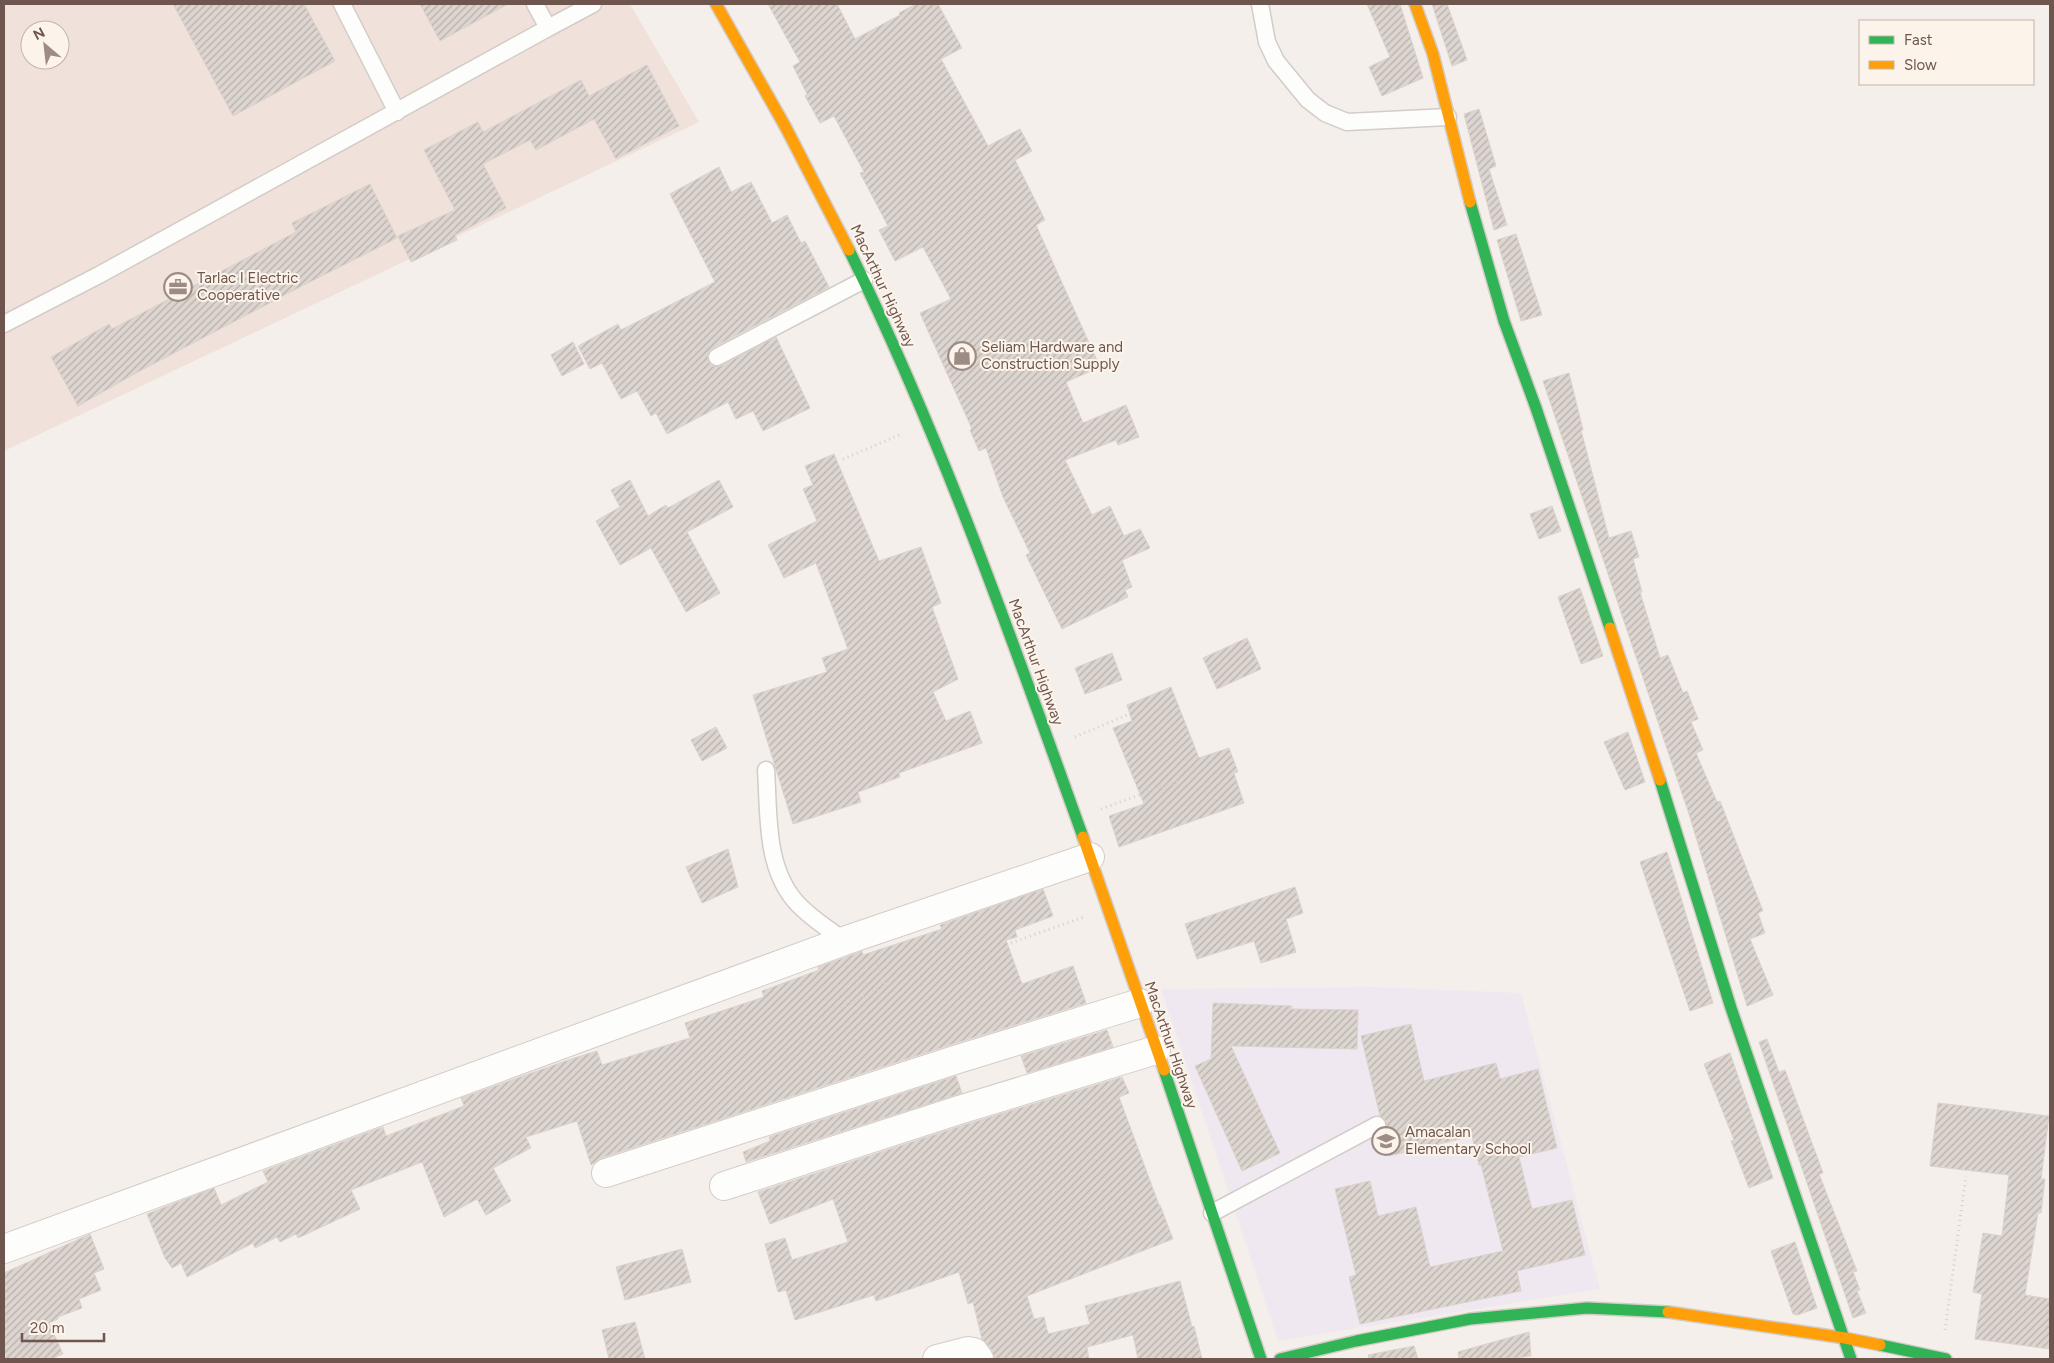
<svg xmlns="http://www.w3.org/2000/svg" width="2054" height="1363" font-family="Figtree,sans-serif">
	<defs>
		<pattern id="building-hatch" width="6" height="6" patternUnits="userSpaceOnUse" patternTransform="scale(1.25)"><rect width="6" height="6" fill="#ddd5d0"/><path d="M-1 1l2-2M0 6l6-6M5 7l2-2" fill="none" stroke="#b7b0ab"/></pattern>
	</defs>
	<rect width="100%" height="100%" fill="#f4efea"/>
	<!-- commercial -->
	<path fill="#f1e1db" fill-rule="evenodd" d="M4,4H630L699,122L4,451ZM30,30H60V60H30Z"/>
	<!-- education -->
	<path fill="#f0e8f0" d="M1375,987L1521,993L1600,1289L1278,1341L1161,989Z"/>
	<!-- building -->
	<path fill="url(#building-hatch)" stroke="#dcd2cd" d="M173,4H304L335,61L233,116Z
		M420,4H508L440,41Z
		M768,4H837L855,39L900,15L899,13L916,4H938L962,48L941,59L988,146L1020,129L1032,151L1015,160L1045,220L1036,225L1100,367L1066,382L1083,423L1126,405L1139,437L1118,445L1116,440L1065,460L1092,515L1110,506L1124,536L1140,529L1150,548L1122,560L1132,587L1125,590L1128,597L1062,629L1026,555L1030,553L1003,497L986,448L979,451L970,430L972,429L920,313L951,299L923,247L895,261L879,230L888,226L860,173L864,172L834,116L820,123L805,96L807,94L793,66L800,62Z
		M1367,4H1400L1423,78L1382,96L1369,67L1390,57Z
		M1432,4H1447L1467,60L1452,66Z
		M647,65L679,126L616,159L594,119L536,150L530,140L483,164L506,208L455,235L457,240L411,262L398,236L455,210L424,150L478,122L483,132L581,80L589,96Z
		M1479,109L1496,166L1489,169L1507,225L1494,230L1464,114Z
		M719,167L731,192L751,182L772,223L787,215L801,243L805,241L829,287L712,348L708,352V361L712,366H721L776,337L810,408L763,431L753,411L736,419L728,402L667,434L656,413L651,416L637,391L621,399L602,363L590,369L578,346L618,324L621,330L715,282L670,194Z
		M370,184L397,238L302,286L136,373L78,406L51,357L109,324L112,329L296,232L292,223Z
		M1516,234L1542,315L1521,321L1497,240Z
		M573,342L584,364L562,376L551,355Z
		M1569,373L1583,430H1581L1609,538L1631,531L1639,557L1633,559L1642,592H1640L1660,658L1668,655L1683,693L1687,691L1698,719L1691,722L1703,750L1696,753L1717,802L1720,801L1763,911L1758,913L1765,933L1750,939L1773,995L1747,1006L1689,814L1543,381Z
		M834,454L879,561L921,547L941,603L932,607L958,679L933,692L946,721L970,711L982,743L899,773L900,777L858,792L861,802L793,824L753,695L827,672L822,658L848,649L816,563L784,578L768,545L817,521L803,489L813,485L805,466Z
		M630,480L648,516L666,505L668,508L719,480L733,507L687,532L720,593L686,612L651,548L620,565L596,521L620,507L611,490Z
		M1552,506L1561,531L1539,539L1530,514Z
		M1580,588L1603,656L1581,664L1558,597Z
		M1247,638L1261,669L1217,689L1203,658Z
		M1112,653L1122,680L1085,694L1075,668Z
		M1171,687L1199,758L1229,748L1238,772L1234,773L1244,803L1119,847L1109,816L1144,804L1113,728L1132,721L1127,705Z
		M716,727L727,748L702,761L691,740Z
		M1628,732L1645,782L1625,790L1604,742Z
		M728,849L738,887L702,903L686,867Z
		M1667,852L1713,1003L1690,1011L1640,862Z
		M1295,887L1303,913L1286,919L1296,952L1261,963L1254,941L1197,959L1185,924Z
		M1043,889L1053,916L1015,930L1017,937L1006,940L1022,984L1073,966L1086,1003L953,1044L601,1158L591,1165L577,1121L526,1137L531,1148L493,1168L511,1201L486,1215L477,1199L444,1217L422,1162L351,1190L360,1209L298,1238L296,1234L280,1242L277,1237L255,1248L253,1243L187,1277L181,1263L172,1268L165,1258L147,1214L214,1188L221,1205L268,1182L263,1171L383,1127L386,1136L464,1106L461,1098L571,1059L597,1051L602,1065L690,1038L685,1023L764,997L762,991L819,970L818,967L849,956L862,951L863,955L942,929L940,925Z
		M1213,1003L1292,1006L1291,1009L1358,1010L1357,1049L1231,1046L1280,1153L1242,1171L1195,1066L1211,1059Z
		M1411,1024L1424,1081L1496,1063L1500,1079L1538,1069L1557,1148L1519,1157L1532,1209L1572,1200L1585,1255L1517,1271L1521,1291L1360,1324L1349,1277L1356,1275L1335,1189L1370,1181L1378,1216L1416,1207L1430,1267L1503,1251L1481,1165H1479L1472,1136L1389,1156L1384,1132L1387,1126L1386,1121L1380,1116L1361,1036Z
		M1107,1030L1113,1047L1027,1073L1021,1056Z
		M1767,1039L1779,1072L1785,1070L1823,1173L1819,1174L1857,1271L1853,1272L1860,1290L1857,1291L1866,1313L1853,1318L1759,1042Z
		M1730,1053L1773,1178L1749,1188L1731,1141L1734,1140L1704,1064Z
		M956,1076L962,1093L746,1162L743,1152L770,1141L769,1137Z
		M1122,1077L1129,1093L1119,1097L1159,1205H1160L1173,1239L1027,1296L1034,1319L1044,1317L1048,1334L1090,1324L1085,1306L1180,1281L1192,1327L1194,1326L1202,1359H1138L1133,1335L1087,1347L1089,1359H994L992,1350L982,1339L973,1302L968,1304L959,1272L876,1301L874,1295L795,1320L786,1290L778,1292L765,1244L785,1238L792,1260L848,1242L833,1199L770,1224L758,1192L964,1125Z
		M1938,1103L2049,1116L2041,1179H2045L2041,1213H2038L2025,1295L2050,1299V1349L1975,1339L1982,1294L1973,1292L1983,1233L2002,1236L2009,1175L1930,1166Z
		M90,1234L104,1269L94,1273L101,1290L79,1299L82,1308L58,1317V1319L49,1323L63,1354L51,1359H4V1273Z
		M1795,1242L1817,1308L1797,1315L1793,1314L1771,1251Z
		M682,1249L691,1282L625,1300L616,1267Z
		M635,1322L645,1359H609L602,1330Z
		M1529,1332L1531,1356L1507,1359H1459L1458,1352Z
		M1414,1346L1418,1359H1369L1368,1355Z"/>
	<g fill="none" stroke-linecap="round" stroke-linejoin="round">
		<defs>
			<path id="lane" d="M342,4L397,112
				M535,4L548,28L593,4
				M1260,4L1267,42L1276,61L1308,100L1325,113L1347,122L1448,117
				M4,324L99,275L548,28
				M717,357L864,280
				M766,770C769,814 765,867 796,902C809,917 829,929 844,941
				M1212,1213L1377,1125"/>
			<path id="street" d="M606,1173L958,1059L1140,1003
				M724,1186L959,1110L1156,1050
				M4,1249L844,941L1090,857
				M937,1359L968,1351L974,1352L979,1359"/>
			<path id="fast" d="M1470,202L1504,321L1536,408L1610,628
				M849,250C942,440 1012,639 1083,837
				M1660,780L1731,1008L1851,1359
				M1164,1070L1261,1359
				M1880,1345L1946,1359
				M1280,1359L1356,1341L1470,1319L1587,1308L1668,1312"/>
			<path id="slow" d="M716,4L785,126L849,250
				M1415,4L1433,54L1470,202
				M1610,628L1660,780
				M1083,837L1164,1070
				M1668,1312L1845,1338L1880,1345"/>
		</defs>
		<!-- lane casing -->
		<use href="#lane" stroke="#d3ccc8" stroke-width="19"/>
		<!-- street casing -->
		<use href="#street" stroke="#d3ccc8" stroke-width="30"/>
		<!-- fast casing -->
		<use href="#fast" stroke="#d3ccc6" stroke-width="14"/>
		<!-- slow casing -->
		<use href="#slow" stroke="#d3ccc6" stroke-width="14"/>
		<!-- path -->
		<path stroke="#d6cecb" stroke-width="3" stroke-dasharray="1 4" stroke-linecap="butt" d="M843,459L902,434
			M1075,737L1127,715
			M1101,809L1178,781
			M1011,943L1084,917
			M841,1008L882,987L884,982L876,960
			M1945,1330L1966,1176"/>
		<!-- lane -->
		<use href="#lane" stroke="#fdfdfc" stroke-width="16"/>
		<!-- street -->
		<use href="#street" stroke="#fdfdfc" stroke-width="28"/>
		<!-- fast -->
		<use href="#fast" stroke="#30b455" stroke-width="11"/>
		<!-- slow -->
		<use href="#slow" stroke="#ff9f0a" stroke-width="11"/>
	</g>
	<!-- icons -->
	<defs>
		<symbol id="office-ring" viewBox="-11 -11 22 22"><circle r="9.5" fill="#fcf4eb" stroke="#9d8c85" stroke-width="1.5"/><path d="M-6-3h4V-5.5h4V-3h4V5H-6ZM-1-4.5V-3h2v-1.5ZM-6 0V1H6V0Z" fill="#9d8c85"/></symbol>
		<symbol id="shop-ring" viewBox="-11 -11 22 22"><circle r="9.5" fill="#fcf4eb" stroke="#9d8c85" stroke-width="1.5"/><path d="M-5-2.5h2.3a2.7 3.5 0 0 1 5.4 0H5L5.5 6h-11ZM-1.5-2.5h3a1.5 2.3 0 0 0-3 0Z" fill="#9d8c85"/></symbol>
		<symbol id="school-ring" viewBox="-11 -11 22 22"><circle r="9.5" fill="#fcf4eb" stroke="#9d8c85" stroke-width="1.5"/><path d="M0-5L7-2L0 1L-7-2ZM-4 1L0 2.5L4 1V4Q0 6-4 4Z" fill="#9d8c85"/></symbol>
	</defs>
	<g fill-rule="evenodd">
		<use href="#office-ring" x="162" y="271" width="32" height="32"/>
		<use href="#shop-ring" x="946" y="340" width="32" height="32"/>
		<use href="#school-ring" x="1370" y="1125" width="32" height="32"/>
	</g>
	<g text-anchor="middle" stroke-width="4" stroke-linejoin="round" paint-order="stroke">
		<!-- poi labels -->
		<g font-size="15" fill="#6e564e" stroke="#fcf4eb" text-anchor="start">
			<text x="197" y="283">Tarlac I Electric<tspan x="197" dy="17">Cooperative</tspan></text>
			<text x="981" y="352">Seliam Hardware and<tspan x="981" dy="17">Construction Supply</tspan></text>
			<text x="1405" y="1137">Amacalan<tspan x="1405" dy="17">Elementary School</tspan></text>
		</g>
		<!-- street labels -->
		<g font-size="15" fill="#6e564e" stroke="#fcf4eb">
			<text transform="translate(883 286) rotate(65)" y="5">MacArthur Highway</text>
			<text transform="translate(1036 662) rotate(70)" y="5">MacArthur Highway</text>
			<text transform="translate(1171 1045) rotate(71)" y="5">MacArthur Highway</text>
		</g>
	</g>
	<!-- border -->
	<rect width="2054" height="1363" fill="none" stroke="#6e564e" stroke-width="10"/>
	<!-- legend -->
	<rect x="1859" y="20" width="175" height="65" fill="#fcf4eb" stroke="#c3b5ac"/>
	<rect x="1869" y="36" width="25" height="8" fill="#30b455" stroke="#c3b5ac"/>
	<text x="1904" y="45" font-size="15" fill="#6e564e">Fast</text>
	<rect x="1869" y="61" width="25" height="8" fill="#ff9f0a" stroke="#c3b5ac"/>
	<text x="1904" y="70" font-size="15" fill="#6e564e">Slow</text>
	<!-- north arrow -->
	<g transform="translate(45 45) rotate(332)"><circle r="24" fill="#fcf4eb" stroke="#c3b5ac"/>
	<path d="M0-4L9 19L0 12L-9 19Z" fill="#9d8c85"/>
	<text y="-8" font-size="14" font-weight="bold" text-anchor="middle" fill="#6e564e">N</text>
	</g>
	<!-- scale -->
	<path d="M22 1333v8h82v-8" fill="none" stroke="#6e564e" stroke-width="2.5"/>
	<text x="30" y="1333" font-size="15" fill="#6e564e" stroke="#fcf4eb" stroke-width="4" paint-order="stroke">20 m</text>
</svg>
